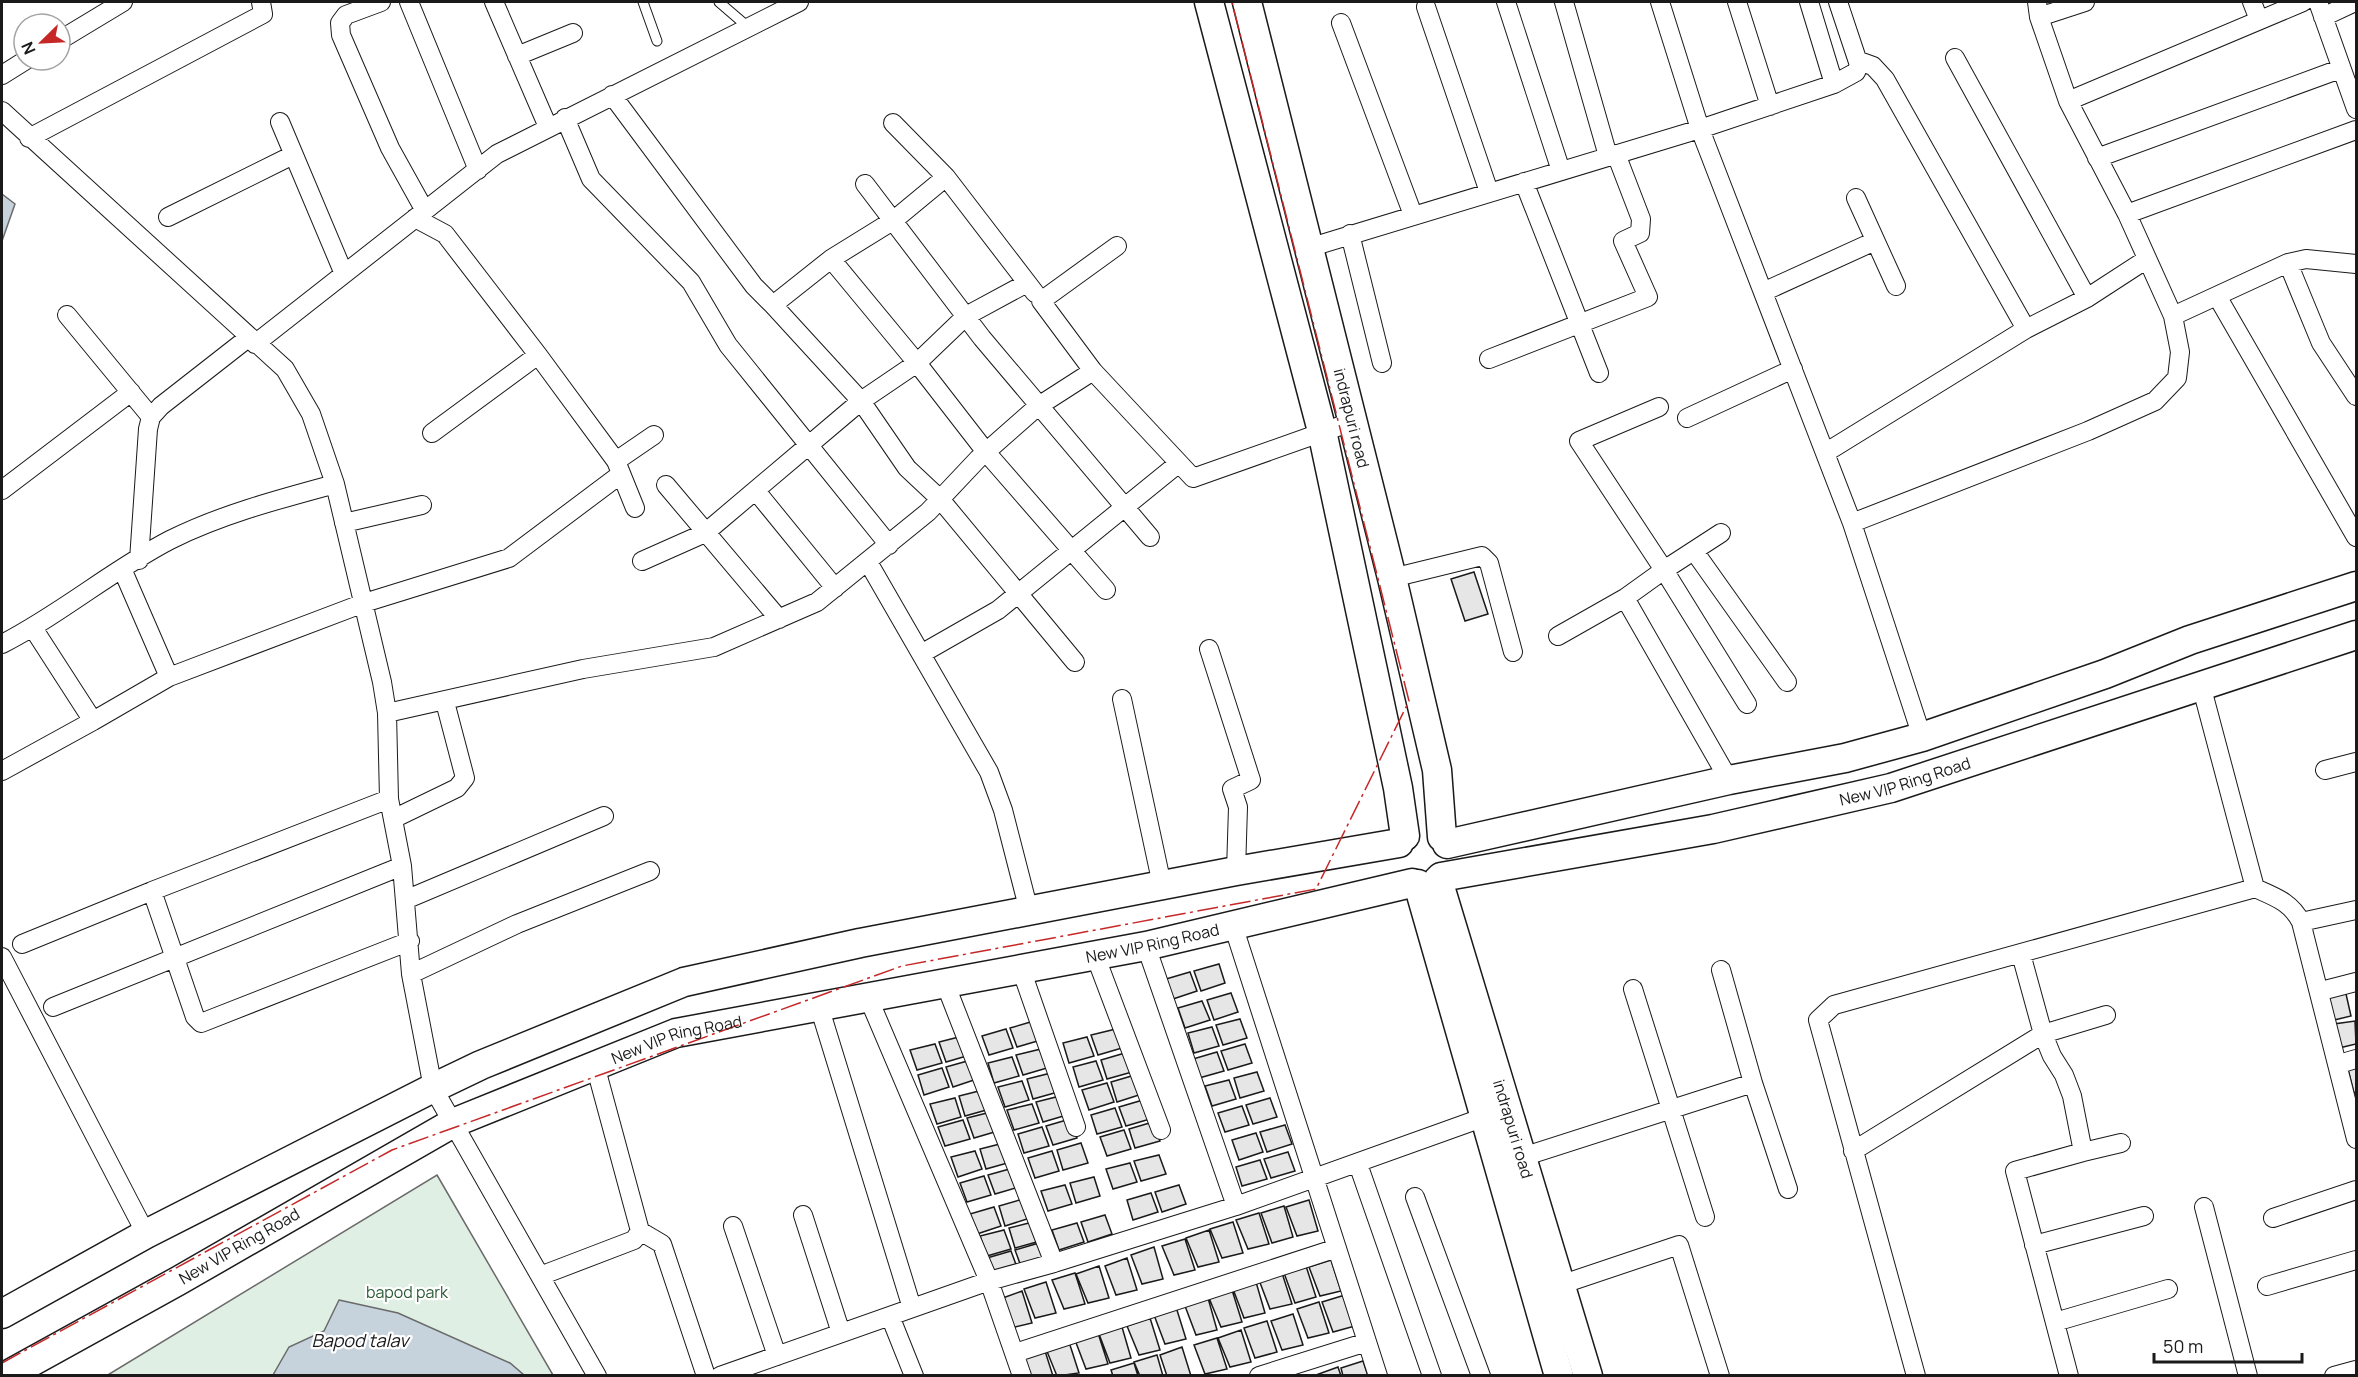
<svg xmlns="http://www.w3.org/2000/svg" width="2358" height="1377" font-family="Manrope,sans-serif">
	<rect width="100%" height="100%" fill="#fff"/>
	<!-- green -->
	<path fill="#e0efe3" stroke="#6a6a6a" stroke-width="1.5" d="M437,1175L553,1375L106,1376Z"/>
	<!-- water -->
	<path fill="#c6d2dc" stroke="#6a6a6a" stroke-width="1.5" d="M2,194L15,204L2,241Z
		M339,1300L398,1313L510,1363L524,1375H273L289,1347L324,1331Z"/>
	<!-- building -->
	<path fill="#e6e6e6" stroke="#1a1a1a" stroke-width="1.5" d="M1474,572L1488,614L1465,621L1451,579Z
		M1219,964L1225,983L1201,991L1194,971Z
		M1190,972L1197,991L1173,999L1166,979Z
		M1231,993L1238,1012L1214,1020L1207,1000Z
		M2346,994L2351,1016L2330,1021L2325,997Z
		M1202,1001L1210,1020L1185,1028L1178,1008Z
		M1240,1019L1247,1038L1223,1045L1216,1025Z
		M1034,1021L1041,1040L1017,1047L1010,1028Z
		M2355,1021L2356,1044L2339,1048L2334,1024Z
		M1212,1027L1219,1046L1194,1053L1188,1033Z
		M1006,1029L1013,1048L989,1055L982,1036Z
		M1116,1029L1122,1048L1098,1055L1091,1035Z
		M963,1036L970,1055L946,1062L939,1042Z
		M1087,1037L1094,1056L1069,1063L1063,1043Z
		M935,1044L942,1063L917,1070L910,1050Z
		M1245,1044L1252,1063L1228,1070L1221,1051Z
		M1041,1049L1047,1068L1023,1075L1016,1055Z
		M1217,1052L1224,1071L1199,1078L1193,1059Z
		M1125,1053L1132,1072L1107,1079L1101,1060Z
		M1012,1057L1019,1076L994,1083L988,1063Z
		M971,1060L977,1079L953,1087L946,1067Z
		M1096,1061L1103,1080L1079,1087L1073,1067Z
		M2356,1067V1092L2354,1093L2348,1069Z
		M942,1068L949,1087L924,1095L918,1075Z
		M1257,1072L1264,1091L1240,1098L1234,1078Z
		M1051,1073L1058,1092L1033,1099L1027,1079Z
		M1135,1075L1142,1094L1117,1102L1111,1082Z
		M1229,1080L1236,1099L1212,1106L1205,1086Z
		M1022,1081L1029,1100L1005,1107L998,1087Z
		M1107,1083L1114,1102L1089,1110L1082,1090Z
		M983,1090L990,1109L965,1116L959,1096Z
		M1060,1096L1067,1115L1043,1122L1036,1102Z
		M955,1098L961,1117L937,1124L930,1104Z
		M1270,1098L1277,1117L1253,1124L1246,1105Z
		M1143,1100L1150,1119L1126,1126L1119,1107Z
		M1032,1104L1039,1123L1014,1130L1007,1110Z
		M1242,1106L1249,1125L1225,1132L1218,1113Z
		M1115,1108L1122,1127L1097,1134L1091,1115Z
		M991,1112L998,1131L974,1138L967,1118Z
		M1070,1119L1077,1138L1053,1145L1046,1126Z
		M963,1120L970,1139L945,1146L938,1127Z
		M1153,1122L1160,1141L1135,1148L1129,1129Z
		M1285,1125L1292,1144L1267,1152L1260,1132Z
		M1042,1127L1049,1146L1024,1153L1018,1134Z
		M1124,1130L1131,1149L1107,1156L1100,1137Z
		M1256,1133L1263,1152L1239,1160L1232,1140Z
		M1004,1143L1011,1162L986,1169L980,1149Z
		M1081,1143L1088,1163L1063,1170L1057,1150Z
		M975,1151L982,1169L958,1177L951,1157Z
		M1052,1151L1059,1171L1035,1178L1028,1158Z
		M1288,1152L1295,1171L1271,1178L1264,1159Z
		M1159,1155L1166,1174L1141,1181L1134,1161Z
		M1260,1160L1267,1179L1242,1186L1236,1167Z
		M1130,1163L1137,1182L1113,1189L1106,1169Z
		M1013,1168L1019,1187L995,1194L988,1175Z
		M984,1176L991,1195L967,1202L960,1183Z
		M1094,1177L1100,1196L1076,1203L1070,1183Z
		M1065,1185L1072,1204L1048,1211L1041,1191Z
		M1179,1185L1186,1204L1162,1212L1155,1192Z
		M1151,1193L1158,1212L1133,1220L1127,1200Z
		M1023,1199L1030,1218L1005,1226L999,1206Z
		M1309,1200L1318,1231L1297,1236L1286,1207Z
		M1284,1206L1293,1237L1272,1243L1261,1213Z
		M994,1207L1001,1226L977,1234L970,1214Z
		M1259,1213L1269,1244L1248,1249L1236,1220Z
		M1105,1215L1112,1234L1088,1242L1081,1222Z
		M1033,1222L1040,1241L1015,1248L1009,1228Z
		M1233,1222L1243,1253L1222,1258L1210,1229Z
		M1077,1223L1084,1242L1059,1250L1052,1230Z
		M1004,1230L1011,1249L987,1256L980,1236Z
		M1209,1230L1219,1262L1198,1267L1186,1238Z
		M1185,1239L1195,1270L1174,1275L1162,1246Z
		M1039,1243L1046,1262L1022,1269L1015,1250Z
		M1154,1247L1163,1279L1142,1284L1131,1255Z
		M1011,1251L1018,1270L994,1277L987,1258Z
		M1127,1258L1137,1290L1116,1295L1105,1266Z
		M1331,1260L1341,1291L1320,1296L1309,1267Z
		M1099,1266L1109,1298L1088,1303L1076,1274Z
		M1306,1266L1316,1297L1295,1303L1284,1273Z
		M1075,1273L1085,1304L1064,1309L1052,1280Z
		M1282,1273L1292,1304L1270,1309L1259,1280Z
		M1046,1282L1056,1313L1035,1318L1024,1289Z
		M1256,1282L1265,1313L1244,1318L1233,1289Z
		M1232,1290L1242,1322L1221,1327L1209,1298Z
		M1022,1291L1032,1323L1011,1328L1000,1299Z
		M1345,1295L1355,1326L1333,1332L1322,1302Z
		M1208,1298L1217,1330L1196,1335L1185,1306Z
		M1319,1302L1329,1333L1308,1338L1297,1309Z
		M1176,1307L1186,1339L1165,1344L1154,1315Z
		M1293,1314L1303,1345L1282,1350L1271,1321Z
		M1150,1318L1160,1350L1139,1355L1127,1326Z
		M1267,1321L1277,1352L1255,1358L1244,1328Z
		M1122,1327L1131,1358L1110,1363L1099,1334Z
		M1241,1330L1251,1362L1230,1367L1218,1338Z
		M1098,1333L1108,1364L1086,1369L1075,1340Z
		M1217,1338L1227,1369L1205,1374L1194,1345Z
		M1069,1342L1079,1373L1057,1376L1046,1349Z
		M1182,1347L1191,1376H1167L1160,1355Z
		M1045,1351L1053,1376H1029L1023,1359Z
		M1157,1355L1163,1376H1140L1134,1362Z
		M1363,1361L1368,1376H1343L1341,1368Z
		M1134,1363L1138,1376H1113L1111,1370Z
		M1338,1367L1341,1376L1316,1375Z"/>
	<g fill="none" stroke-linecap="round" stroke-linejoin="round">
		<defs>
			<path id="lane" d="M643,2L657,41
				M719,2L748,27"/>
			<path id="street" d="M381,2L346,15L340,23L341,35L390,148L425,211
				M409,2L478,170
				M494,2L548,127
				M1506,2L1561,171
				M1564,2L1608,156
				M1660,2L1700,129L1852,523L1922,737
				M1737,2L1770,106
				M1809,2L1834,84
				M2252,2L2259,20
				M2318,2L2356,109
				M1426,7L1489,192
				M2039,17L2085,2
				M2323,17L2355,2
				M1341,23L1413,215
				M60,40L123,2
				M517,56L573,33
				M1955,58L2087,298L2026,329
				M2,75L26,60
				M612,95L754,286L773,305
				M2068,101L2303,2
				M2,111L285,369L311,414L335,484L382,682L387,713L389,799L402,866L411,974L433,1088L597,1376
				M565,118L591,179L691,282L728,345L889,545
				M280,122L344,274
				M893,123L946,177L1035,293
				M29,138L263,14L261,2
				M2097,158L2340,69
				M1524,182L1599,373
				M865,184L982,338L1150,537
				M1856,198L1896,286
				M2127,214L2356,130
				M168,217L293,155
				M415,218L445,234L538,355L616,461L635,508
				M1350,234L1382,363
				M1308,248L1700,129L1834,84L1856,72L1859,65L1838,2
				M831,259L917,363L861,401L773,305L831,259L894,220L946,177
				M2288,263L2321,343L2356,396
				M1027,283L966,316L917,363L986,452L1106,590
				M1763,292L1875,241
				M2217,296L2356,537
				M2087,298L2147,259
				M67,315L151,417
				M2173,316L2288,263L2306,259L2356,264
				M255,344L497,154L799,2
				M1489,359L1648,297L1623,241L1640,233L1641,219L1616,154
				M1093,371L1193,478L1354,421
				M1659,407L1579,441L1664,570L1625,598L1729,780
				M1687,418L1793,369
				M432,433L538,355
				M1825,453L2026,329L1885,79L1873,66L1859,61
				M616,461L654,435
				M666,485L779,619
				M2,490L131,392
				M756,491L835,588
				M344,523L422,505
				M1852,523L2088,431L2155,401L2177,378L2180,352L2173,316L2127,214L2068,101L2039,17L2037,2
				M1721,533L1664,570L1747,704
				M1694,551L1787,682
				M139,560L148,429L151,417L161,406L248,338
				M642,561L705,533L861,401L907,468L940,499L1075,662
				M868,562L989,772L1003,810L1029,911
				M1392,578L1482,556L1489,563L1513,652
				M33,628L93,721L169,677L123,571
				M1558,636L1625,598
				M2,644C61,614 112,570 170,540C222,514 280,499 335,484
				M1209,649L1251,780L1232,789L1238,807L1236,871
				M921,654L998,610L1179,463
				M169,677L364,603L509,558L621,474
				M1122,699L1162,885
				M387,713L583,669L714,647L817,602L928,512L978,459L1037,407L1093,371L1041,301L1117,246
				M2325,770L2356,762
				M2,771L93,721
				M389,799L152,891L195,1017L201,1023L410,941
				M393,819L457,788L465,778L445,702
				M2255,888C2275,897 2291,902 2301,922L2356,1139
				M405,900L604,816
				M2301,922L2356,910
				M1233,925L1378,1376
				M22,944L152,891
				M1146,946L1236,1206
				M2021,954L2043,1034L2052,1056L2064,1075L2072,1096L2083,1152L2015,1171L2069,1376
				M1095,955L1161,1130
				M2,957L146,1234
				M1021,969L1076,1127
				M1721,970L1753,1083
				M411,974L517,924L650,871
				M945,983L1054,1263
				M1633,989L1705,1217
				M2321,991L2356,982
				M868,997L989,1281L1022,1376
				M819,1006L912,1308
				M53,1007L402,866
				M2339,1064L2356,1059
				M1853,1151L2043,1034L2106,1015
				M2083,1152L2121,1143
				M1513,1160L1753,1083L1788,1189
				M1358,1164L1432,1376
				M1415,1197L1481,1376
				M2204,1207L2248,1376
				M803,1215L841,1333
				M2273,1218L2356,1190
				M733,1226L777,1356
				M640,1231L662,1244L706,1376
				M2034,1245L2144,1216
				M540,1276L634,1240L640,1231L595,1065
				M1560,1285L1679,1245L1720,1376
				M2267,1286L2356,1260
				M890,1316L914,1376
				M2055,1322L2168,1289
				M1015,1353L1337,1248
				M720,1376L989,1281L1054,1263L1236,1206L1493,1114
				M1259,1376L1367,1342
				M1916,1376L1818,1020L1834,1005L2255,888L2201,685
				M2334,1376L2356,1370"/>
			<g id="primary">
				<path d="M1209,2L1322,431L1398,788L1405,836"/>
				<path id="s1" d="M1247,2L1392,578L1437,770L1442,837"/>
				<path d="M1447,844L1729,780L1845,758L1922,737L2105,674L2190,640L2356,586"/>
				<path id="s2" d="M1441,877L1713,829L1891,788L2356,635"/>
				<path id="s3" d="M1438,880L1588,1376"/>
				<path d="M1418,884L1559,1376"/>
				<path d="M2,1314L146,1234L433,1088L481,1065L684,982L860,943L1236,871L1399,843"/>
				<path id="s4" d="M6,1376L178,1281L453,1123L676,1033L1146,946L1412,883"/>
			</g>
		</defs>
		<!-- lane casing -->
		<use href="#lane" stroke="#1a1a1a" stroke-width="11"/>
		<!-- street casing -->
		<use href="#street" stroke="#1a1a1a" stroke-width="20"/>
		<!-- primary casing -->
		<use href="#primary" stroke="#1a1a1a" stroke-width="31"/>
		<!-- lane -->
		<use href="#lane" stroke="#fff" stroke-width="9"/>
		<!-- street -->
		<use href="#street" stroke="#fff" stroke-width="18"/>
		<!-- primary -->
		<use href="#primary" stroke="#fff" stroke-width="28"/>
		<!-- power -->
		<path stroke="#c62828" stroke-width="1.5" stroke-dasharray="21 4.5 3 4.5" stroke-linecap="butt" d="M2,1363L392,1150L902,966L1316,889L1409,701L1232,2"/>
	</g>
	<g text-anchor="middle" stroke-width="4.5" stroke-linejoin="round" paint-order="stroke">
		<!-- street labels -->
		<g font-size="16" fill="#1a1a1a" stroke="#fff">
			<text dy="6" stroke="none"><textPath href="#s1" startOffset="429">indrapuri road</textPath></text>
			<text dy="6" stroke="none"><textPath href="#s2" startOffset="474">New VIP Ring Road</textPath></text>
			<text dy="6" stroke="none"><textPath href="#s4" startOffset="1239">New VIP Ring Road</textPath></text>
			<text dy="6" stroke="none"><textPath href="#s4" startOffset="753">New VIP Ring Road</textPath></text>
			<text dy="6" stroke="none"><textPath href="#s3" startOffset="260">indrapuri road</textPath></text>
			<text dy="6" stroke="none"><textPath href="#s4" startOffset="267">New VIP Ring Road</textPath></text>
		</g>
		<!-- park labels -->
		<g font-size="16" fill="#2b5a34" stroke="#fff">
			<text x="407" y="1298">bapod park</text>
		</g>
		<!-- water labels -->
		<g font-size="18" font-style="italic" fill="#1a1a1a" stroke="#fff">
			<text x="360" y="1347">Bapod talav</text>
		</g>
	</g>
	<!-- border -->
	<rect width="2358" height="1377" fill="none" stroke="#1a1a1a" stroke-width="6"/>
	<!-- north arrow -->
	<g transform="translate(42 42) rotate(246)"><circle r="28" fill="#ffffff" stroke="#a3a3a3" stroke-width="1.5"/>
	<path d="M0-4.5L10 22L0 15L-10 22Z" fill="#c62828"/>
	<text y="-9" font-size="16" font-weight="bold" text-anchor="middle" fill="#1a1a1a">N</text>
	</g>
	<!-- scale -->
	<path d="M2154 1353v9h148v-9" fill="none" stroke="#1a1a1a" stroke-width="3"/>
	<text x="2163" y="1353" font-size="18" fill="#1a1a1a" stroke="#ffffff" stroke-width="4.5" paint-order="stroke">50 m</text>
</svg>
